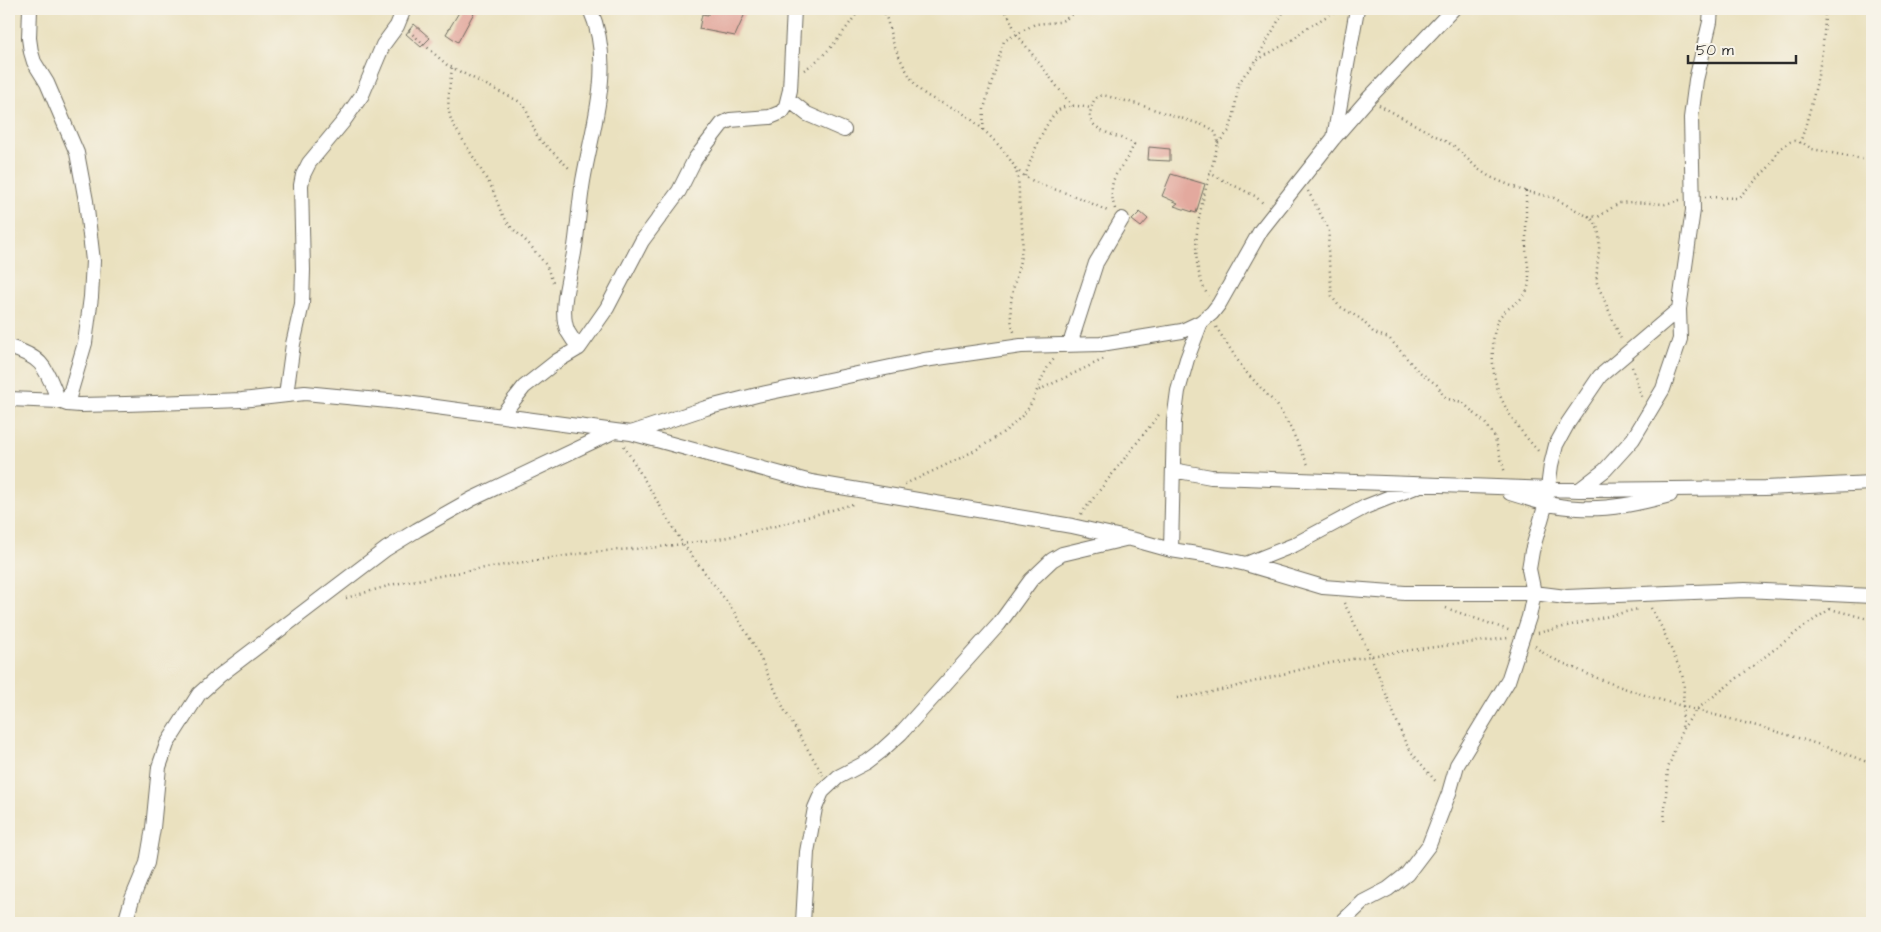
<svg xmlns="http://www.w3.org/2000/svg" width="1881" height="932" font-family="'Architects Daughter',sans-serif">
	<rect width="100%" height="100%" fill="#f7f3e8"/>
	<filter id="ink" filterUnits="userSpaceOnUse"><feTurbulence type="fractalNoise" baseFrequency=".02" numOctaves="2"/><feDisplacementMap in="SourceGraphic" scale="10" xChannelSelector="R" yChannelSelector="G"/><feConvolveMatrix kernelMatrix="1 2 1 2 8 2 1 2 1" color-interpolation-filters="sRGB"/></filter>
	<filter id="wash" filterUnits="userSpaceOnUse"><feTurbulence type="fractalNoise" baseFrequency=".0096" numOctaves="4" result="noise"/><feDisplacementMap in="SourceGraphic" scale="20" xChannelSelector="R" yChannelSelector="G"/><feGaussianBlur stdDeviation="1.12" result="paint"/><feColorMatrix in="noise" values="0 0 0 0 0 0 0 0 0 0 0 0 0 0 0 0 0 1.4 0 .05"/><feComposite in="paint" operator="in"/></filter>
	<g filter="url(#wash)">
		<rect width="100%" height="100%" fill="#eae1bf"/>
		<g id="blocks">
			<!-- building -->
			<path fill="#e3a99e" d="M461,9H476L458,42L446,34Z
				M709,9H747L735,36L699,29L702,14L708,15Z
				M414,24L430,38L421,47L406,34Z
				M1149,147L1170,149V161L1148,160Z
				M1171,174L1205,184L1196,213L1174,206L1178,203L1162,196Z
				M1140,212L1148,219L1141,227L1132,220Z"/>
		</g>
	</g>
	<g filter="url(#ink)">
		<use href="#blocks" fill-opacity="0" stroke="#6e6b5f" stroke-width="1"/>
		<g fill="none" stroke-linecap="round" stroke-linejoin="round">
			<defs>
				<path id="minor" d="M30,9L29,38L31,52L34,62L47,83L77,153L86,201L93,261L91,297L85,343L67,404
					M788,99L807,114L844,130
					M1334,138L1357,9
					M1070,344L1096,263L1122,219
					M9,347C45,358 45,368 59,401
					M579,348C575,343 571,337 568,332C558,311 570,276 574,253C578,229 579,205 583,181C593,123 615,65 590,9
					M286,395L293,344L302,304L303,270L301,185L303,175L309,163L343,122L362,95L383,45L397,26L404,9
					M9,399L59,401L67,404L80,405L126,404L242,400L305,393L399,402L615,431L631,433L811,482L1072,526L1135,540L1171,550L1210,556L1246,564L1323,587L1405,593H1534L1566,597L1745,590L1872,596
					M502,415L524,387L557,361L579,348L607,308L642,241L679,191L695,159L722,124L730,120L770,117L782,112L786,106L790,90L794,9
					M631,433L706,408L757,395L924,360L1021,346L1101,344L1182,331L1201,322L1212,313L1219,304L1261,230L1333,139L1368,99L1453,9
					M1173,470L1211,477L1244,478L1579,490L1765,488L1872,483
					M1579,490L1605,470L1633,439L1663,389L1680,339L1679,309L1693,210L1691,118L1696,80L1710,22L1711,9
					M1510,493C1532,500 1555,507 1578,508C1609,510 1640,503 1670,495
					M1171,550L1174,421L1178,391L1187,359L1201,322
					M1246,564L1294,545L1365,507L1418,486
					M125,923L132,899L147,863L153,828L159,767L167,744L199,694L219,676L386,549L417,530L472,499L615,431
					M803,923L807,852L815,808L822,792L838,777L867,762L880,752L901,733L999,624L1031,580L1052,560L1062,554L1125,539
					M1341,923L1363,902L1388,889L1407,874L1429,845L1449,793L1457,765L1508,681L1529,617L1534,593L1529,569L1532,551L1546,503L1551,465L1556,445L1568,423L1600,376L1679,309"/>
			</defs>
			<!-- minor casing -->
			<use href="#minor" stroke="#6e6b5f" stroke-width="16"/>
			<!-- path -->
			<path stroke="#6e6b5f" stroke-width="2.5" stroke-dasharray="1 4" stroke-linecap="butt" d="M883,9C888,19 889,31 893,42C897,54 910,79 918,88C930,101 946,103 961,112C977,122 1005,149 1014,166C1019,175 1019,189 1019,199C1020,216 1024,231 1022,248C1019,277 1003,305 1015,334
				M1002,9L1008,14L1016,33L1072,106
				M1107,9L1133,10L1170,9
				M409,31L447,65L520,102L525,107L538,138L571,170
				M1255,62L1285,9
				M452,68C450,86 445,105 452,122L492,188L501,212L510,226L530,245L546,265L553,282
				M804,70C830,53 842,34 860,9
				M1379,105L1454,146L1478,169L1490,177L1521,190L1554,198L1587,216L1598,217L1619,203L1632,202L1665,204L1680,200
				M983,130L984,109L988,94L1004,41L1035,24L1059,22L1066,19L1078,9
				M1218,143L1229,131L1234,115L1238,85L1245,74L1259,59L1294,39L1302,31L1339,9
				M1800,143C1814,100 1825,54 1825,9
				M1016,168C1026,183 1060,190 1077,197C1088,201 1098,207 1110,212
				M1209,173L1255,196L1264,204
				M1025,176C1032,158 1046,114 1064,107C1073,104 1082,107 1092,108
				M1308,191L1329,230L1328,250L1332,297L1339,306L1361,319L1374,333L1389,338L1417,370L1437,385L1443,395L1448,399L1462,402L1485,423L1494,435L1505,473
				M1526,191C1526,210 1526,229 1526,248C1526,260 1532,278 1527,290C1522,303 1505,307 1498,320C1494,329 1493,339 1493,349C1490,393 1512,422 1540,453
				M1705,197L1736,198L1739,197L1770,166L1779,149L1790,142L1795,141L1803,143L1812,149L1872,161
				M1115,209C1104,174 1124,171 1134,144C1123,137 1098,133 1091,121C1088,117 1091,110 1092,106C1094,99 1096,97 1103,95L1137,104L1209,127L1216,133L1218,143C1207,191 1181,249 1208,296
				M1588,216C1609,230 1594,262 1597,283L1621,339
				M1216,327L1244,370L1277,405L1290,427L1309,467
				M1632,367L1642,398
				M1039,390L1104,359
				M624,446L683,544L731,607L755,647L785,711L823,775
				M905,484C943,466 1001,443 1027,410C1038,394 1041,373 1054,359
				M1081,514L1161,412
				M346,598L395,584L478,569L591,552L660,547L719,539L772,527L853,504
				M1344,603L1371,656L1405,742L1412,753L1437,783
				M1446,608L1511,631
				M1651,608L1662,628L1682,674L1684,684L1682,730
				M1830,609L1872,620
				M1538,633L1638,609
				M1535,646C1546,657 1561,662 1574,668C1630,694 1690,708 1749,724C1791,735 1832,748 1872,764
				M1177,698C1226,692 1272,675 1321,665C1383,652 1446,646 1508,638
				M1664,821L1668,768L1682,730L1696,710L1802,628L1830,609"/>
			<!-- minor -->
			<use href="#minor" stroke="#fff" stroke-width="14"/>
		</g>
	</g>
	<!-- margin -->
	<rect width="1881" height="932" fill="none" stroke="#f7f3e8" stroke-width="30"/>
	<!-- scale -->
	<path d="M1688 55v8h108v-8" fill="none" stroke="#2b2b2b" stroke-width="2.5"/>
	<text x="1696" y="55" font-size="15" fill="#2b2b2b" stroke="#f7f3e8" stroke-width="4" paint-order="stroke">50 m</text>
</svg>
